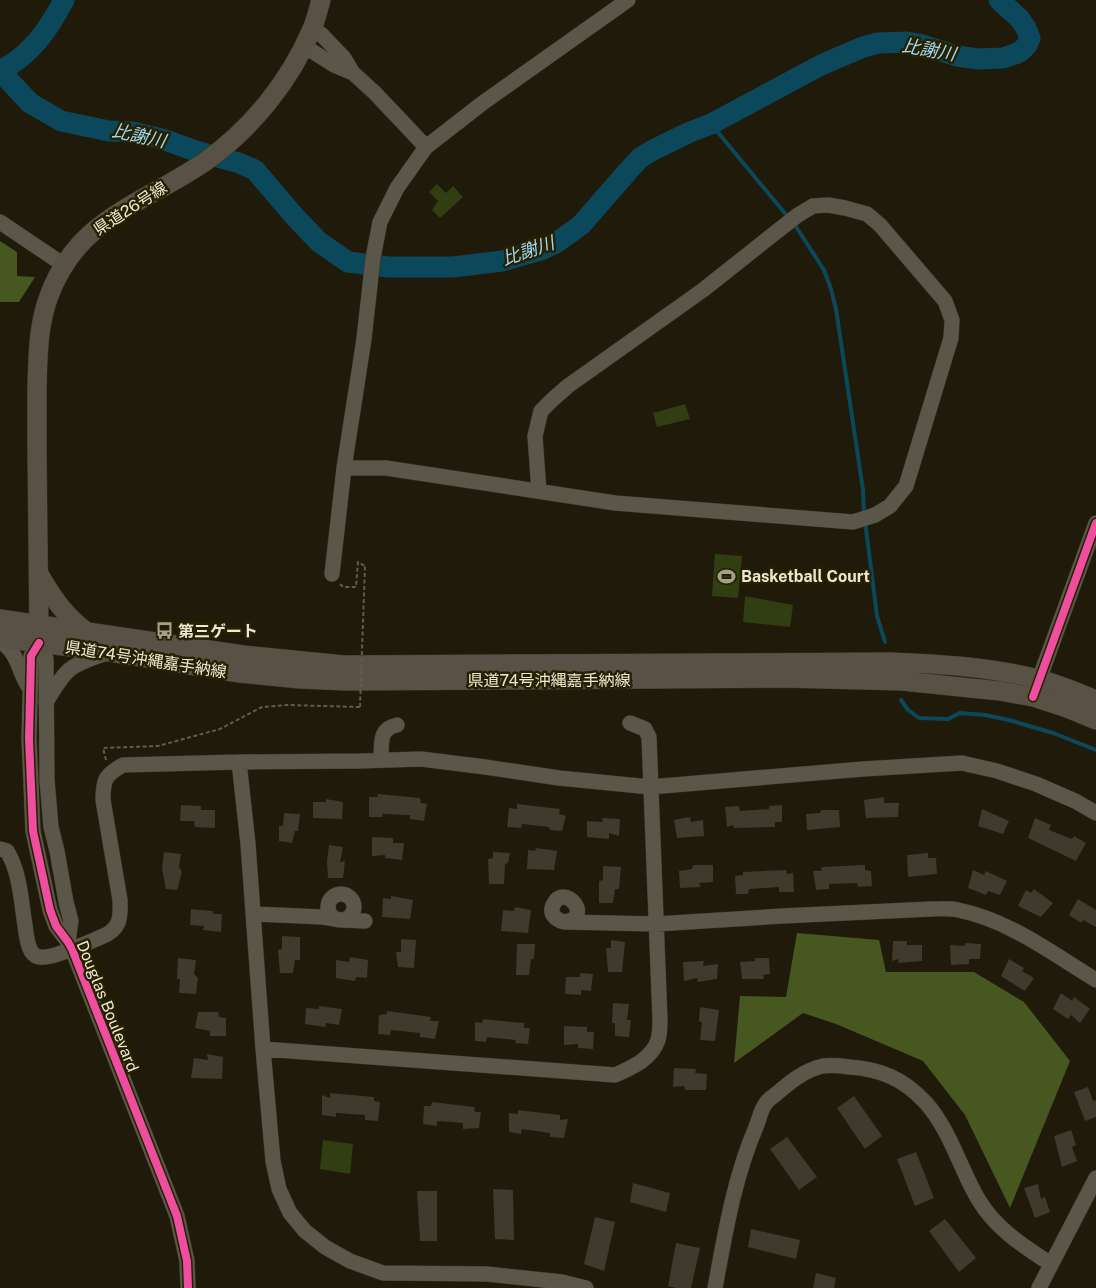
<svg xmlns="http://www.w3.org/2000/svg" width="1096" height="1288" font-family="'Public Sans','Noto Sans JP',sans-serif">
	<rect width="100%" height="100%" fill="#1f1a09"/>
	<!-- green -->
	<path fill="#313e12" d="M437,184L446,193L453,186L463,197L440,218L432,210L438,201L429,192Z
		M685,404L690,419L657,427L653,413Z
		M715,554L742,556L738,598L712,596Z
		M745,596L793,605L790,627L743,622Z
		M323,1140L353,1144L350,1174L320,1169Z"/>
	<!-- forest -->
	<path fill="#465720" d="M0,241L17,252V276L35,277L19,302H0Z
		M797,933L879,940L886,972H974L1024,1002L1070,1061L1010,1208L965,1115L923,1061L836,1024L803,1013L734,1063L740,996L786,997Z"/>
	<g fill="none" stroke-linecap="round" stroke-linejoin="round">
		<!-- stream -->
		<path stroke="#0c485b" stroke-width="4" d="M711,124L788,217
			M793,222L824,270L831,289L836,309L863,490L864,514
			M865,521L877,616L885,642
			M901,700L908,710L919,718L948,719L960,713L985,715L1009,720L1053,733L1096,750"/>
		<!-- river -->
		<path stroke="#0c485b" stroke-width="21" d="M0,71L30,103L61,121L109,131L132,132L162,139L193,150L239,163L255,170L295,217L319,242L348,262L388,267H453L502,261L541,250L556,243L581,225L628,171L640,158L653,150L690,132L711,124L821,65L863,47L878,43L907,42L919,44L957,56L978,59L1003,58L1015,54L1021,51L1027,45L1030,38L1026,28L1019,18L999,0
			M0,71C31,55 48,30 64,0"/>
	</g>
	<!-- building -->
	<path fill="#40392e" d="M378,794L420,798L421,803L427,804L424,821L410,819V815L382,814L383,817H369V797H377Z
		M884,797V803H899L898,817L866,818L864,800Z
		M326,799L343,802L342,819L313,818V802H326Z
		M517,804L560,809L559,814L566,816L562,831L550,830L549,827L522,824L521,828L507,827L509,808L517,809Z
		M181,805L201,806V810H215V828L195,827L194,821H180Z
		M782,805V822H775V827L734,828L733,825L727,827L725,807L739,806L740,811L769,809V806Z
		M982,809L1009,821L1003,834L978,826Z
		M821,810H839L840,827L807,830L806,814L820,813Z
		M284,813L300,814L298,831H295L292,843L279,841V826H283Z
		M690,817L691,822L703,820L704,836L677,838L674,820Z
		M602,818L620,819L619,836L609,833V839L587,837V821L603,822Z
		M1035,818L1051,825L1049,830L1072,839L1074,836L1086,843L1076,861L1028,838Z
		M372,837L393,838V843H404L402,860L385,858V855L372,856Z
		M329,845L343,847L340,862L345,861L343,878H328L327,861Z
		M536,848L557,851L554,870L527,869L528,850L535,851Z
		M164,852L181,854L179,867L182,872L177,890L166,889L162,869Z
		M493,852L510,853L508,863L505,864L504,884H489L488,859L493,858Z
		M928,853V858H936L937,874L908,877L907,855Z
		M693,865H713V882L699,883L701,887L680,888L679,871L692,869Z
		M865,865V870L871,871L872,886L858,887L857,883L829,884V889L816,890L813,871H821L822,867Z
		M603,866L621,867L619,889H615L613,903H599V881L603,880Z
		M786,870L787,874L793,873L794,892H779V887L749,889L748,894H736L735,876L743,875V872Z
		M973,870L984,875L986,871L1007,881L1000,895L988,891L986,895L968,888Z
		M1034,889L1053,903L1041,917L1018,906L1026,890L1031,893Z
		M391,896L413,900L410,919L382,917L383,898L391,899Z
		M1078,899L1096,910V927L1083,920L1081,923L1069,915Z
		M515,907L531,910L528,933L501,931L503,910L514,911Z
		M191,909L213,911V914H222L221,932L203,930L204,926L190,925Z
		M282,936L300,937V960H295L293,973H280L278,950L282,949Z
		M401,939L416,940L414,968L398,967L396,952H401Z
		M611,940L625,942L622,972H608L606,948H611Z
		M893,941H907V945H922V961L898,963L899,959L892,961Z
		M965,943L981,944L980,959H969V964L951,965L950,945L965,946Z
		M517,944H535L534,959H531L529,975H516Z
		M350,957L368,960L367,978L356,977L355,981L336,978V960L349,962Z
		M178,958L196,960L194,974L198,978L196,994L179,993L180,979H177Z
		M755,958H769L770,974L763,975L764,979H742L740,962L755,961Z
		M1009,959L1024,968L1022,971L1034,978L1025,991L1001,976Z
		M704,961L703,966L718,964L717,979L698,982L697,978L684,981L683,962Z
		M580,973L593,974L591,991L581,990V995L565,994L566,977H580Z
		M1061,993L1072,1001L1074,997L1090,1009L1080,1023L1071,1015L1068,1019L1053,1009Z
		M613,1003L629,1004L627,1020H631L629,1037L615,1036V1023H612Z
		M319,1006L342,1009L339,1025L326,1023L325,1027L305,1024L306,1008L319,1009Z
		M700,1007L719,1010L715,1041L700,1040L702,1023L699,1021Z
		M387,1011L431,1017L430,1021H439L435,1039L420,1037V1033L391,1030L390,1035L378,1034L379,1015L387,1014Z
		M198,1012H218L219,1017L226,1018V1036H210V1031L195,1028Z
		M483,1019L524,1023V1028H530L528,1044L515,1043L516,1040L487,1037L486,1042L475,1041V1022L482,1023Z
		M564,1026L587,1027V1032H594L593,1049L578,1048V1044L564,1045Z
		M207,1054L223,1057L222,1079L191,1078L194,1058L208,1060Z
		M674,1068L696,1069L695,1073L707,1074L706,1090H685L684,1086L673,1087Z
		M1088,1087L1093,1101L1096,1100V1117L1085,1121L1074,1092Z
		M330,1093L374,1097V1101L380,1102L378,1121L365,1120V1115L336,1113V1117L322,1115V1095L330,1098Z
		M854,1096L882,1136L865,1149L837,1108Z
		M432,1102L474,1107L475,1112H481L479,1128L463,1129V1123L437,1121V1126L423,1124L424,1106H431Z
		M518,1110L560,1115V1120L568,1119L564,1138L550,1137V1133L522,1129L521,1134L509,1132V1113L518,1114Z
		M1071,1130L1076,1145L1072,1147L1077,1161L1062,1167L1054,1136Z
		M787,1137L817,1177L799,1190L770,1149Z
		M916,1152L934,1198L915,1206L897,1159Z
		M633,1183L670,1193L666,1212L630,1202Z
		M1038,1184L1041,1199L1045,1197L1050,1212L1035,1218L1024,1188Z
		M493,1189L513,1190L514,1240L495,1239Z
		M417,1191H437V1241H420Z
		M595,1217L615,1222L604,1271L584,1264Z
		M945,1219L976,1258L959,1272L929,1231Z
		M751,1229L800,1240L796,1259L748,1247Z
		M676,1243L700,1248L691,1288H676L668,1286Z
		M816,1273L836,1278L834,1288H813Z"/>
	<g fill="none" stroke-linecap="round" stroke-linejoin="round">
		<defs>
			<path id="minor" d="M312,28L321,34L344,58L353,73L375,93L426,147
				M304,46L334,65L353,73
				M0,222L64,265
				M344,468H386L615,503L853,522L875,515L890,506L906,486L951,338L952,320L945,301L880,225L867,214L845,208L828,205L813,206L798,215L780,229L703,290L568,386L552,400L541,411L535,436L539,491
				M332,574L344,468L364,339L373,258L380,222L397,188L426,147L484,102L628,0
				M0,641C19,654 17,668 28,686
				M39,643L31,656L29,739L33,831L50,910L56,926L68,942L72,949L177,1216L187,1261L188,1288
				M39,643L46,659L47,780L51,827L57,851L66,902L71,921L68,942
				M1036,688L1096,523
				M46,702C53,692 59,679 69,670C80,661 96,657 109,652
				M381,760C382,744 378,729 397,725
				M239,762L248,844L263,1049L273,1161L279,1189L290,1213L305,1231L325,1247L350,1261L383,1273L487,1274L562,1282L586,1288
				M0,849L7,851C20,872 21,901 25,925C26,934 27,944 31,951C33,954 36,957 40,957C52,959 89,942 101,937C120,930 121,918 120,900L103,800C103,780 105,775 123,765L239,762L359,761L421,759L485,767L559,778L650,787L863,769L962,763L997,771L1036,784L1075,801L1096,813
				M328 907a13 13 0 1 1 26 0a13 13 0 1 1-26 0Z
				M254,914L323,917L341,920L365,921
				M564,922C595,918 564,881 553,905C549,914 556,920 564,922L656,924L782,916L931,909C940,909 949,908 958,910C1009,920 1053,954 1096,980
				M263,1049L615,1075C631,1068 652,1059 658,1040C660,1033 660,1026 660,1020L649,737L645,729L630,723
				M715,1288C725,1234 734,1178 756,1127C759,1120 761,1109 766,1103C768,1100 772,1097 775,1095C789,1083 804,1070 823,1066C831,1065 841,1066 849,1067C881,1069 904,1079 926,1103C950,1130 960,1168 978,1199C995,1228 1023,1246 1051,1264
				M1039,1288L1096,1178"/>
			<path id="major" d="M39,574C52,597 65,616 87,632
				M0,619L243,655L344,665L890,662C940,664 990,667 1038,679C1058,684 1077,692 1096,700
				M39,637C38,575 38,513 37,451C37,429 37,408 37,386C38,356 38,325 49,296C78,217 144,204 206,161C252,128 290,81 312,29C316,20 318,10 321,0
				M0,638L109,652L239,673L300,679L347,681L784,678L902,681L1000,691L1033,697L1067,708L1096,720"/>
		</defs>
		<!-- minor casing -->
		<use href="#minor" stroke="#363328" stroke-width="16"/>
		<!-- major casing -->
		<use href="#major" stroke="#363328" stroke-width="20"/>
		<!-- path -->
		<path stroke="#5f5c51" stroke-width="2" stroke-dasharray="4 2.5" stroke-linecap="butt" d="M340,584L343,587H356L358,562L365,566
			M106,760L103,748L158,746L220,729L262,707L287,705L360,707"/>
		<!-- minor -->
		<use href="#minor" stroke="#5a564a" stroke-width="15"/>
		<!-- major -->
		<use href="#major" stroke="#5a5146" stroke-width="19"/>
		<!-- path-bridge -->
		<path stroke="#5f5c51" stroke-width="2" stroke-dasharray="4 2.5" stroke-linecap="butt" d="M360,707L365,566"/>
		<defs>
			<path id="cycleway" d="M39,643L31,656L29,739L33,831L50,910L56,926L68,942L72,949L177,1216L187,1261L188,1288
				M1033,697L1096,523"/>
		</defs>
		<!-- cycleway casing -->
		<use href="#cycleway" stroke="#272001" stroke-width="11"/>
		<!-- cycleway -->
		<use href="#cycleway" stroke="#ef4d9e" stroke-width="8"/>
	</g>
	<!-- icons -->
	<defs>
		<symbol id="stadium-bare" viewBox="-9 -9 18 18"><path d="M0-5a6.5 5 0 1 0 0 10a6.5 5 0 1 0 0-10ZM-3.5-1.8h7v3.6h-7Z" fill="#a4a08e" stroke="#272001" stroke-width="2.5" paint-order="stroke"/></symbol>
		<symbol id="bus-bare" viewBox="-9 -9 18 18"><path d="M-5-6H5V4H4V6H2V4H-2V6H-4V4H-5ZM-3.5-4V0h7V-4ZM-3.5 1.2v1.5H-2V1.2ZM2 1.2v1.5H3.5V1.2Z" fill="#a4a08e" stroke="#272001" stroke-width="2.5" paint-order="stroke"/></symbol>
	</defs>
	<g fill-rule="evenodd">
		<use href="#stadium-bare" x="714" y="564" width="25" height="25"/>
		<use href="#bus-bare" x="152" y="618" width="25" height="25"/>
	</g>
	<g text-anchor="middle" stroke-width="5" stroke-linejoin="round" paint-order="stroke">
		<!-- street labels -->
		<g font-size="16" fill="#ece8d6" stroke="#272001">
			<text transform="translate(130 208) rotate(-33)" y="6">県道26号線</text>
			<text transform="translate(146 659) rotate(9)" y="6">県道74号沖縄嘉手納線</text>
			<text x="549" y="686">県道74号沖縄嘉手納線</text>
			<text transform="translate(108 1006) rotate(68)" y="6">Douglas Boulevard</text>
		</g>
		<!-- poi labels -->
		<g font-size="16" font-weight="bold" fill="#ece8d6" stroke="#272001" text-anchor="start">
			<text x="741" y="582">Basketball Court</text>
			<text x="178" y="637">第三ゲート</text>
		</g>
		<!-- water labels -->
		<g font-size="18" font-style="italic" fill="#9fdcf6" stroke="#272001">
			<text transform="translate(929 50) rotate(10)" y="6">比謝川</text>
			<text transform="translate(139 136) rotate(12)" y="6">比謝川</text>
			<text transform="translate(528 251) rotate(-19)" y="6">比謝川</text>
		</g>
	</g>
</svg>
